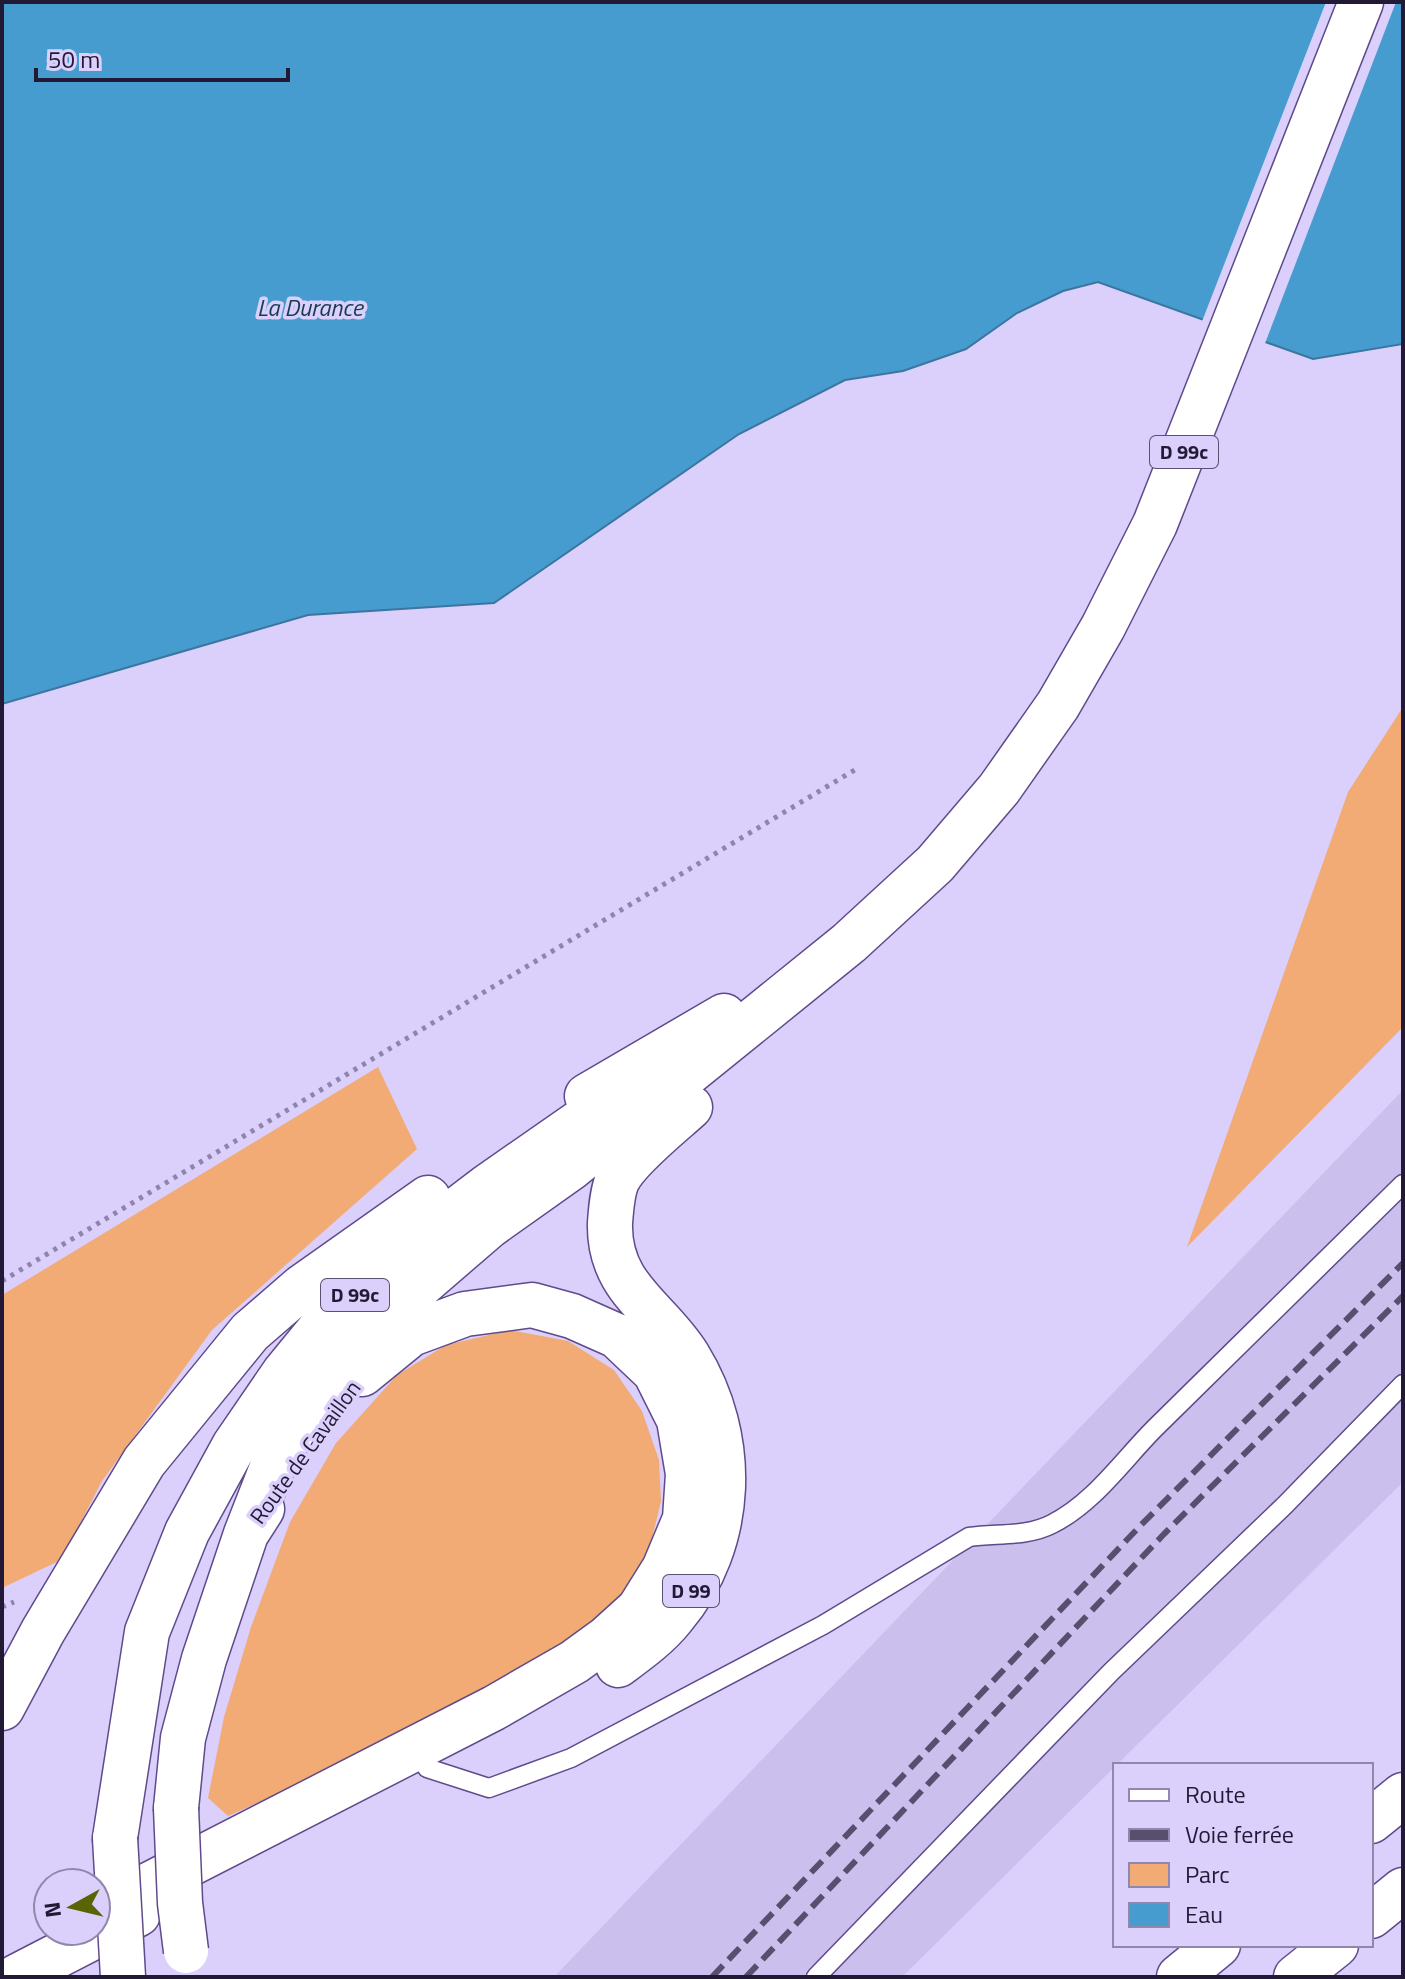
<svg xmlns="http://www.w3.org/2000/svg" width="1405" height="1979" font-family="'Titillium Web',sans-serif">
	<rect width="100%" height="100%" fill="#dbcffc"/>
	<!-- built -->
	<path fill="#cbbfee" d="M1403,1090V1482L902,1977H554Z"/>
	<!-- green -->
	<path fill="#f2ab75" d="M1403,707V1027L1187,1247L1348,792Z
		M378,1067L417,1149L212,1330L102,1481L61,1560L2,1588V1295Z
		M510,1330L568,1341L614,1370L642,1411L659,1460L661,1501L646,1564L608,1614L477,1705L228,1816L208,1798L224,1717L251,1627L290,1522L336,1443L397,1375L446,1345Z"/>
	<!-- water -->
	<path fill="#469cce" stroke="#3b75a0" stroke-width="2" d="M2,2H1403V344L1313,359L1098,282L1063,291L1017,313L966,349L903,371L845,380L739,434L494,603L308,615L2,704Z"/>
	<!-- pier -->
	<path fill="#dbcffc" d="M1326,2H1396L1264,346L1201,324Z"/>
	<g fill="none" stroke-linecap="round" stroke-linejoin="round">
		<defs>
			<path id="service" d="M427,1768L489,1788L571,1758L823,1625L969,1537C997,1533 1027,1537 1052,1524C1094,1503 1123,1460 1155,1428C1238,1347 1320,1265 1403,1184
				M816,1977L1111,1672L1285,1505L1403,1384"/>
			<path id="primary" d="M587,1096L724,1016
				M246,1534L271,1470L301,1416L343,1360L387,1314L489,1226L572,1167L849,943L935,864L999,789L1058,705L1103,627L1155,524L1361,2
				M618,1665C637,1651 658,1636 673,1617C736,1543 738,1437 688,1356C658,1308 608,1288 610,1223C611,1210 612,1193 617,1181C627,1159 670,1125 690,1107
				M2,1708L43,1631L144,1462L250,1332L302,1287L428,1198
				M176,1808L183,1738L204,1659L246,1534L262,1509
				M115,1838L147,1632L187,1532L234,1446L284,1373L325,1323L396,1256L488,1186L623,1092
				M96,1912L494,1708L574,1662L607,1638L639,1609L664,1569L685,1519L688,1474L679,1420L655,1372L617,1336L572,1316L532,1305L465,1314L411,1334L362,1374
				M16,1977L138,1914"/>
			<path id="motorway" d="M1371,1821L1403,1795
				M1371,1916L1403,1890
				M1179,1977L1218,1945
				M1296,1977L1336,1945"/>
		</defs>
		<!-- service casing -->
		<use href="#service" stroke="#5f4a8b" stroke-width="21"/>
		<!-- primary casing -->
		<use href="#primary" stroke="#5f4a8b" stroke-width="47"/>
		<!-- motorway casing -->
		<use href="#motorway" stroke="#5f4a8b" stroke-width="47"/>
		<!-- path -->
		<path stroke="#8f85ab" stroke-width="5" stroke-dasharray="4 6" stroke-linecap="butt" d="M2,1281L858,768
			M2,1607L14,1602"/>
		<!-- service -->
		<use href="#service" stroke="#fff" stroke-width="18"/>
		<!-- primary -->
		<use href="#primary" stroke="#fff" stroke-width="44"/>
		<!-- motorway -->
		<use href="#motorway" stroke="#fff" stroke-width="44"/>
		<!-- rail -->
		<path stroke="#584f6f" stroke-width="6" stroke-dasharray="16 8" stroke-linecap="butt" d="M712,1977L1141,1525L1403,1263
			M746,1977L1164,1534L1403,1296"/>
		<defs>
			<path id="primary-bridge" d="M176,1808L180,1903L186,1951
				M115,1838L123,1977"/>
		</defs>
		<!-- primary-bridge casing -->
		<use href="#primary-bridge" stroke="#5f4a8b" stroke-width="47" stroke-linecap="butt"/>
		<!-- primary-bridge -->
		<use href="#primary-bridge" stroke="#fff" stroke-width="44"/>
	</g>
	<g text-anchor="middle" stroke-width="7" stroke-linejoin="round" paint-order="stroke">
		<!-- shield labels -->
		<g fill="#dbcffc" stroke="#5a5071" stroke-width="2">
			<rect x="1150" y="436" width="68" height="32" rx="6"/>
			<rect x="321" y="1279" width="68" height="32" rx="6"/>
			<rect x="663" y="1575" width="56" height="32" rx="6"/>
		</g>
		<g font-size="20" font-weight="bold" fill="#221a35">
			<text x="1184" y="459">D 99c</text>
			<text x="355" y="1302">D 99c</text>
			<text x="691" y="1598">D 99</text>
		</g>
		<!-- street labels -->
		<g font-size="22" fill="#221a35" stroke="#dbcffc">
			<text transform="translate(305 1452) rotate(-54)" y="8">Route de Cavaillon</text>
		</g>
		<!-- water labels -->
		<g font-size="24" font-style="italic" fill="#173c51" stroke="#dbcffc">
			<text x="310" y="316">La Durance</text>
		</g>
	</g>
	<!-- border -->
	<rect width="1405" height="1979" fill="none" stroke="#221a35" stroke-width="8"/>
	<!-- legend -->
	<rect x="1113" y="1763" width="260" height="184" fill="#dbcffc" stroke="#9187ac" stroke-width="2"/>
	<rect x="1129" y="1789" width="40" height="12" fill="#ffffff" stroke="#9187ac" stroke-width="2"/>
	<text x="1185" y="1803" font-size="24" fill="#221a35">Route</text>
	<rect x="1129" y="1829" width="40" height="12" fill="#584f6f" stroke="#9187ac" stroke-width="2"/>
	<text x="1185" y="1843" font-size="24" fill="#221a35">Voie ferrée</text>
	<rect x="1129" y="1863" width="40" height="24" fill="#f2ab75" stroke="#9187ac" stroke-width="2"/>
	<text x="1185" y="1883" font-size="24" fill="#221a35">Parc</text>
	<rect x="1129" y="1903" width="40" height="24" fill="#469cce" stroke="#9187ac" stroke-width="2"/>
	<text x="1185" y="1923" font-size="24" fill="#221a35">Eau</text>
	<!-- north arrow -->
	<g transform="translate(72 1907) rotate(262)"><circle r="38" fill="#dbcffc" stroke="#9187ac" stroke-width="2"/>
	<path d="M0-6L14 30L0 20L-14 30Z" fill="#596405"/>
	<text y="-12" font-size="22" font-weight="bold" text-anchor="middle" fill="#221a35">N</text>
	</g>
	<!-- scale -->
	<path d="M36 68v12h252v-12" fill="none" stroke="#221a35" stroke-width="4"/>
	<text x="48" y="68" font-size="24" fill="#221a35" stroke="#dbcffc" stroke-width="6" paint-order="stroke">50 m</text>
</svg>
